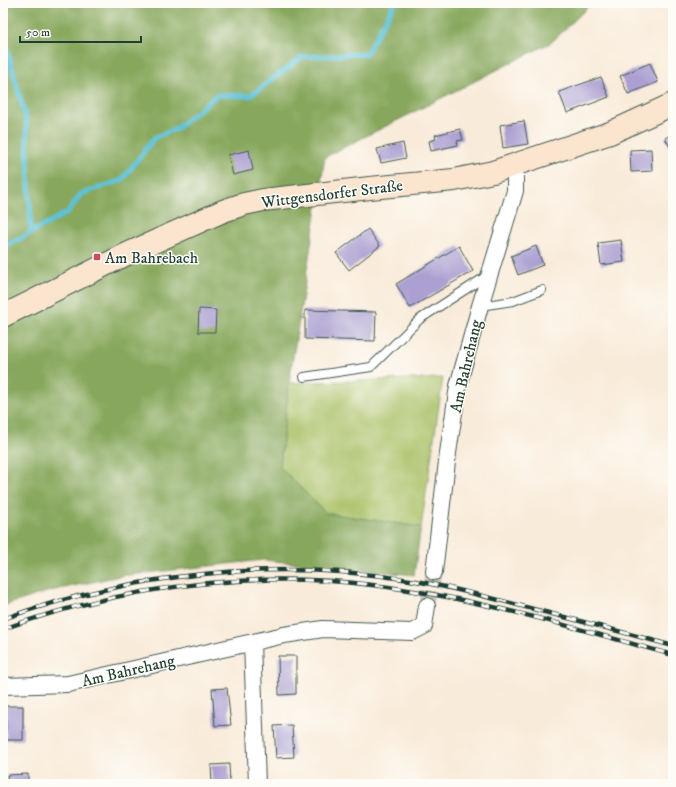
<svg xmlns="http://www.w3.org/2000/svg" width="676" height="787" font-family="'IM FELL DW Pica',serif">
	<rect width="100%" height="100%" fill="#fdfcf7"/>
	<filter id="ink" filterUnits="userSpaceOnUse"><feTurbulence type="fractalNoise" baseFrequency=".025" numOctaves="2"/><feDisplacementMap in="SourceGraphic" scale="8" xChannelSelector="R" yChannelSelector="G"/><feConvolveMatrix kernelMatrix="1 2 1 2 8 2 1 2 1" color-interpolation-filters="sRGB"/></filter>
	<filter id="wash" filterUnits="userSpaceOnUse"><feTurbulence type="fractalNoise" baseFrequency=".012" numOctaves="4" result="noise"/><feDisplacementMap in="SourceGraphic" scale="16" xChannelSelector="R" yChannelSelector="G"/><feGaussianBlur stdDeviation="0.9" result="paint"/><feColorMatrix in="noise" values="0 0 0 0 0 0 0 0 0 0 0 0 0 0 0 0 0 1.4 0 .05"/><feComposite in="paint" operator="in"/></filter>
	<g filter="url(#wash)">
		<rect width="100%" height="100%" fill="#f9ebd9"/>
		<!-- green -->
		<path fill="#aac167" stroke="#647f4e" d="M443,378L421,527L326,513L280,467L289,383Z"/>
		<!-- forest -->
		<path fill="#87a75c" stroke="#537248" d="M3,3H592L552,42L325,157L289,383L280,467L326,513L421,527L414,575L263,560L120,576L50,591L3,606Z"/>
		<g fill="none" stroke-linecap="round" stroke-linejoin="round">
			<!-- stream -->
			<path stroke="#5bc2d8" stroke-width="5" d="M3,35L26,119L31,231
				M3,248L68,212L81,194L122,180L155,137L176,129L217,95L250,96L302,57L366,54L395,3"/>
		</g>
		<g id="blocks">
			<!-- building -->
			<path fill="#aca0d2" d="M650,63L658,82L628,94L620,76Z
				M601,77L609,97L567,113L559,92Z
				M524,121L528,144L503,148L500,125Z
				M460,129L463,140L457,141L458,145L431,151L429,141L436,139L435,135Z
				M673,134V153L665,138Z
				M403,143L406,158L381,163L377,149Z
				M651,149L652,171L631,172L630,150Z
				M249,150L253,170L233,175L228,155Z
				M368,229L380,246L349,270L336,253Z
				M621,240L624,262L601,265L598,243Z
				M459,246L473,271L410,308L396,284Z
				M536,246L543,265L518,275L511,256Z
				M199,309L216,310L215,332H198Z
				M305,310L376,312L375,341L305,339Z
				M278,656H296V694L279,695Z
				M227,688L231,725L215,726L212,689Z
				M6,706H23V740H6Z
				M292,725L294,757L276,758L274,726Z
				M229,764L230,784H212L211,765Z
				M28,774V784H8L7,775Z"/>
		</g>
	</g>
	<g filter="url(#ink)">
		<use href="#blocks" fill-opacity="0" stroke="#40574d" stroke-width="1"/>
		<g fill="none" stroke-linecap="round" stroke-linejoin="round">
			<!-- street-tunnel -->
			<path stroke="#cdc8b8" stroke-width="16" stroke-dasharray="16 8" stroke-linecap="butt" d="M427,606L434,572"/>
			<defs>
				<path id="lane" d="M480,306L513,301L542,290
					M304,377L371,367L420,319L488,275"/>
				<path id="street" d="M434,572L448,453L458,386L480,306L515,191V165
					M252,642L257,784
					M3,686L68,684L284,635L323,629L412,632L424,626L427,606"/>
				<path id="secondary" d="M3,316L127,254L223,211L244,204L263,200L370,188L454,180L493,172L610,133L673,104"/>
			</defs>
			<!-- lane casing -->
			<use href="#lane" stroke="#40574d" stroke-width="10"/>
			<!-- street casing -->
			<use href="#street" stroke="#40574d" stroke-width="18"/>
			<!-- secondary casing -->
			<use href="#secondary" stroke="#40574d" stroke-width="24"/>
			<!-- lane -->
			<use href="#lane" stroke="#fff" stroke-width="8"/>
			<!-- street -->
			<use href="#street" stroke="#fff" stroke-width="16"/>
			<!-- secondary -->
			<use href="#secondary" stroke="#fce5cf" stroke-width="22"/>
			<defs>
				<path id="rail" d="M3,619C131,573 275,558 410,580C451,587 492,598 533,609C580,621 627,633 673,646
					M3,629C120,587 248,570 372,585C474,597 574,628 673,655"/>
			</defs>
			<!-- rail casing -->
			<use href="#rail" stroke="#1f3d34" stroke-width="4.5"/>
			<!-- rail -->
			<use href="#rail" stroke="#fdfcf7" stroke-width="3" stroke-dasharray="9" stroke-linecap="butt"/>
		</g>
	</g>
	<!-- markers -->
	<rect fill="#d1495b" stroke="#fdfcf7" stroke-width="1.5" x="93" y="253" width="8" height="8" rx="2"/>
	<g text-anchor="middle" stroke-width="3" stroke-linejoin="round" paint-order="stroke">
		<!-- street labels -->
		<g font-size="16" fill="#1f3d34" stroke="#fdfcf7">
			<text transform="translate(332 193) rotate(-7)" y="6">Wittgensdorfer Straße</text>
			<text transform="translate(465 366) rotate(-77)" y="6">Am Bahrehang</text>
			<text transform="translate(128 670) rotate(-13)" y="6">Am Bahrehang</text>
		</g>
		<!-- poi labels -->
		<g font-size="16" fill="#1f3d34" stroke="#fdfcf7" text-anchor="start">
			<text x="105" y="263">Am Bahrebach</text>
		</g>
	</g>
	<!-- margin -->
	<rect width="676" height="787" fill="none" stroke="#fdfcf7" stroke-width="16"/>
	<!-- scale -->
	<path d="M20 36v6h121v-6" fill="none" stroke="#1f3d34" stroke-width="2"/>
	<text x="26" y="36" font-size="12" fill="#1f3d34" stroke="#fdfcf7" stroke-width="3" paint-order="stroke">50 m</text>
</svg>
